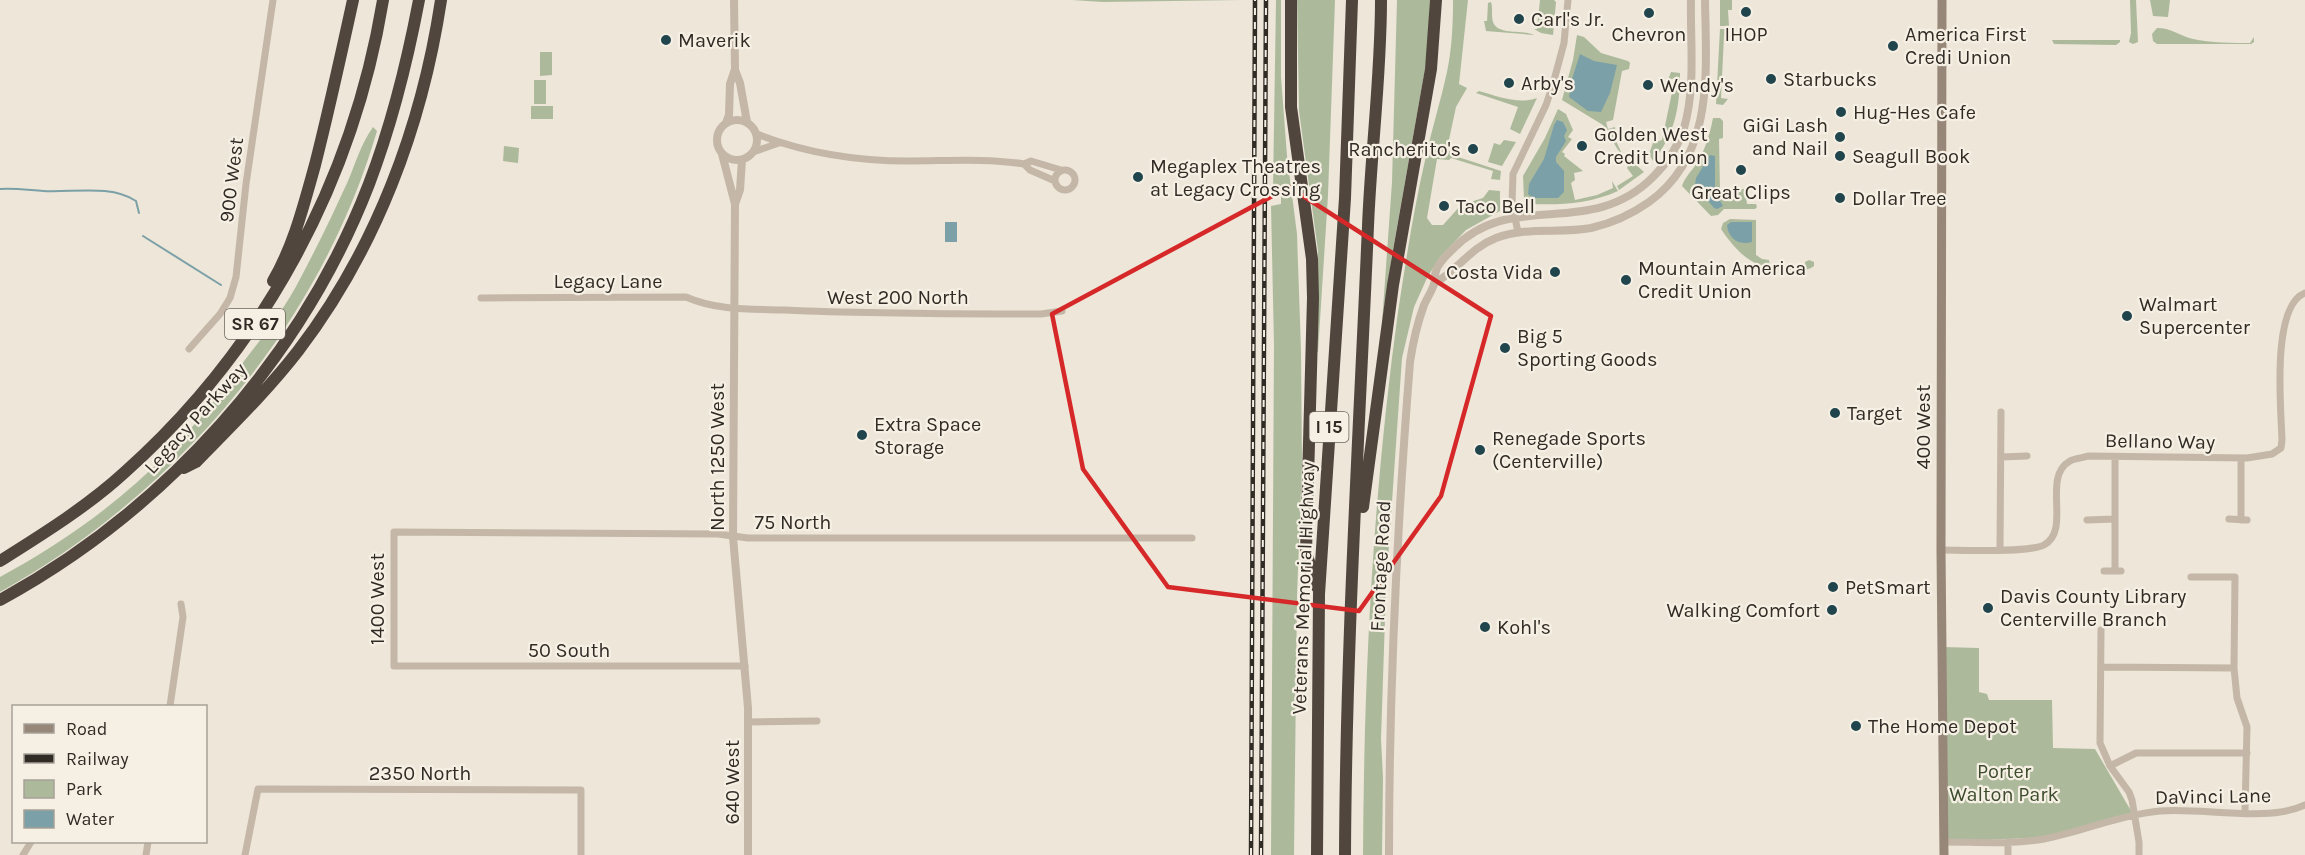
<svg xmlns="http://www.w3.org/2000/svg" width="2305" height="855" font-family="Karla,sans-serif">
	<rect width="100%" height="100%" fill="#ede6d9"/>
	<!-- green -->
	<path fill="#acba9b" d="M1072,0H1241L1103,2Z
		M1276,0H1281V77L1287,156L1297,234L1301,350L1302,466L1297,596L1294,855H1271L1274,345L1271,206L1281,204V189H1273Z
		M1297,0H1335L1328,195L1318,352H1315L1318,251L1299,111Z
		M1397,0H1430L1428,52L1392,255L1382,323L1392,182Z
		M1453,0H1468L1459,84L1467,88L1456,107L1447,149L1455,156L1501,171L1500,180L1491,179L1493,171L1451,158L1449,160L1437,159L1427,218L1432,225H1443L1461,205L1483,198L1489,190L1500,191V211L1466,230L1440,257L1427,278L1414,307L1402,358L1386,588L1381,739L1383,778L1382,855H1363C1364,672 1373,493 1398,312C1406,260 1414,207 1426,156C1432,128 1441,100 1447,72C1452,48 1453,24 1453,0Z
		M1540,0H1554L1556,2L1553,35L1541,33L1534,29H1537Z
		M1720,0H1732V10H1728L1729,26H1720Z
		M2130,0H2136L2138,42L2133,44L2129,42L2131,33Z
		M2150,0H2170L2168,17L2153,16Z
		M1491,2C1493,8 1491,16 1493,22C1498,36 1523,29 1534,35L1486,31L1484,21H1487L1488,3Z
		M2157,28C2172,28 2180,36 2193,39C2210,43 2233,43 2250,43L2254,37V42L2251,44H2157L2153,41L2152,34Z
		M1720,29H1729V36H1724L1721,98L1728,99L1723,105L1716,104Z
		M1577,35L1584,37L1601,53L1628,61L1630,63L1629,69L1622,71L1613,120L1606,122L1608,129L1615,127L1616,141L1622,154L1618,150L1603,125L1562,100L1573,60Z
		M2052,40H2120V42L2116,45L2054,44Z
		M540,52H552V75L540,76Z
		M1671,72L1680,73C1680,106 1675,135 1653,161L1649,154L1653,143L1662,140L1675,78L1668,80Z
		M534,80H546V104H534Z
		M1479,91C1497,96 1519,105 1537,98L1520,134L1510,129L1518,107L1476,93Z
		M531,106H553V119H531Z
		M1558,109L1566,114L1573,130L1568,137L1572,139L1562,152L1565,154L1564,156L1583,171L1574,173L1575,180L1571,183L1575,200L1597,195L1613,188L1612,181L1618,191C1589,204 1561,205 1530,204L1524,199L1523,176L1545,138Z
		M1713,118H1720L1723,121V138L1719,139L1720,189H1745L1747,204H1756L1757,207L1755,209H1724L1718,215L1711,216L1682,186C1685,177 1691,172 1697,163C1705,150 1710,134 1713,118Z
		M373,127L377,131C320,326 176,494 0,592V577C61,544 119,503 168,453C195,426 218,396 241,365C262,338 284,310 300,279C317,247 333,214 348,181C356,162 361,144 373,127Z
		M1504,140L1516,142L1502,166L1488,162L1494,143L1500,145Z
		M504,146L519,148L518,163L503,161Z
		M1630,162H1633L1644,172L1619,190L1617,186L1633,176L1627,168Z
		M1730,219L1756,220V255L1762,259L1769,260L1770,267L1805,268V262L1809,260L1814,262V266C1808,271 1800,270 1791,270C1756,270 1740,257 1721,229L1723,223Z
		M1942,647L1979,648V692L1987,694L1989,700H2052L2053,748L2095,749L2134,816L2052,837L1944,842Z"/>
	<!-- water -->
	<path fill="#7ca0a7" d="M1580,54L1594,61L1617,65L1610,93L1601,112L1588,111L1569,97L1571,82Z
		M1557,120L1563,122L1567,130L1564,136L1566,141L1556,157V162L1564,171V192L1558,198H1533L1528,194L1529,184L1544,159L1554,125Z
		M1710,155L1715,156V192L1723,206L1717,209L1714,208L1695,185L1696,178Z
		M945,222H957V242H945Z
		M1731,222H1752V242C1740,246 1728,239 1727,225Z"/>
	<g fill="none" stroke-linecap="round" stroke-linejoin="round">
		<!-- stream -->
		<path stroke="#7ca0a7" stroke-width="2" d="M0,189C15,188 28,190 43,191C72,193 110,184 136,201L139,213
			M143,236L221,285"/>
		<!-- minor -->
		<path stroke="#c4b7a7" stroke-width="7" d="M757,134C805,153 857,161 909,161C948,161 985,158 1024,164L1031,161L1061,170
			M753,152L779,143
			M1024,164L1030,170L1055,181
			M1055 180a10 10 0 1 1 20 0a10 10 0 1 1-20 0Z
			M1518,232L1512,204L1513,174L1546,105L1553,84L1564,43L1568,0
			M481,298L686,297C718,311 751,309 785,310C870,314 956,314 1041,314L1062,311
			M189,349L220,314L230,298L236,277L246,184L273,0
			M2001,457L2027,456
			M2115,457V571
			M2241,458V520
			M2229,519L2247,520
			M2087,520L2115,519
			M1941,550C1962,550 2029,553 2044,545C2072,530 2041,477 2070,461C2075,458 2083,458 2088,456L2247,458L2272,454L2281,448L2282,440C2281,408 2271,306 2305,293
			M2000,550L2001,412
			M2104,571H2121
			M2191,577H2235L2234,668L2237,698L2247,727L2245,812
			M2101,630L2100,743L2110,766L2129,792L2132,800L2139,842V855
			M745,666H394V532L718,534L748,538H1192
			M2102,667L2234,668
			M170,706L183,617L181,604
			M748,722L817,721
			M2110,766L2136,753H2247
			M1944,842C1977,842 2012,845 2044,839C2083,831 2120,815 2160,811C2201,807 2268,823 2305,805
			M2008,842V855
			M23,855L31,842
			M146,855L148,842
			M245,855L258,789L581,790V855"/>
		<!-- tertiary -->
		<path stroke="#c4b7a7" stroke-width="8" d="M735,70L740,83L747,122
			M717 140a20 20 0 1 1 40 0a20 20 0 1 1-40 0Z
			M726,123L729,115L730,84L735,69L734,0
			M722,154L735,204
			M742,160L740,190L735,204L733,537L748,708V855
			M1435,283C1458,270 1470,248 1496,238C1527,226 1560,234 1591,228C1613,223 1632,214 1649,202C1715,155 1706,71 1705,0
			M1389,855C1389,690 1397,527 1410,362C1413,342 1417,324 1424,305C1427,298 1432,291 1434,284C1436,280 1434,275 1436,271C1438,263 1447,255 1453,249C1512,188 1589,241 1653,177C1667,163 1678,147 1684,128C1696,87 1690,41 1691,0"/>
		<!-- secondary -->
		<path stroke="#978778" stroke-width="9" d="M1942,0L1941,550L1944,855"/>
		<!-- motorway -->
		<path stroke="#51463e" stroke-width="12" d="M1291,0V107L1312,259L1313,298L1306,552L1317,587
			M273,281C294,245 304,204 315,165C329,110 341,55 353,0
			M184,468L196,462C231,426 267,391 298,351C376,249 422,126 441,0
			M1363,507L1393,285L1431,69L1436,0
			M0,561C43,534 88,506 125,472C263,349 353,182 383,0
			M0,600C165,510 301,360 369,184C392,124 407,63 419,0
			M1317,855L1319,594L1345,198L1352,0
			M1345,855C1346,645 1359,436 1368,226C1371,151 1381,76 1381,0"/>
		<defs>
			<path id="rail" d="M1251,855L1255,0
				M1261,855L1266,0"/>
		</defs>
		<!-- rail casing -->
		<use href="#rail" stroke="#312b26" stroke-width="4.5"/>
		<!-- rail -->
		<use href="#rail" stroke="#f6f0e4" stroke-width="2" stroke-dasharray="7" stroke-linecap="butt"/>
	</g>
	<!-- marked area -->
	<path fill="none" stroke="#d62828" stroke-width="4.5" stroke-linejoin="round" d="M1289,187L1491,316L1441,496L1359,611L1168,587L1083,469L1052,314Z"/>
	<!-- markers -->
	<g fill="#21454d" stroke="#f6f0e4" stroke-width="2">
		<circle cx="1746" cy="12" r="6"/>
		<circle cx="1649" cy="13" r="6"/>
		<circle cx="1519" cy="19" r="6"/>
		<circle cx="666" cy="40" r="6"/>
		<circle cx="1893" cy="46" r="6"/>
		<circle cx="1771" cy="79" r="6"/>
		<circle cx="1509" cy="83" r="6"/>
		<circle cx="1648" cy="85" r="6"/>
		<circle cx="1841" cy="112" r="6"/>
		<circle cx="1840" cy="137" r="6"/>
		<circle cx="1582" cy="146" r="6"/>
		<circle cx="1473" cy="149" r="6"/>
		<circle cx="1840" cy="156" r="6"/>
		<circle cx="1741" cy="170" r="6"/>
		<circle cx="1138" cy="177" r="6"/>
		<circle cx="1840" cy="198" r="6"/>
		<circle cx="1444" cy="206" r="6"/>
		<circle cx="1555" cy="272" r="6"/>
		<circle cx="1626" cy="280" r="6"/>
		<circle cx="2127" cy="316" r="6"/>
		<circle cx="1505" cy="348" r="6"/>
		<circle cx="1835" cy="413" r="6"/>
		<circle cx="862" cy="435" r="6"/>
		<circle cx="1480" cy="450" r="6"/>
		<circle cx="1833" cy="587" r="6"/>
		<circle cx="1988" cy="608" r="6"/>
		<circle cx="1832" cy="610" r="6"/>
		<circle cx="1485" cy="627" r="6"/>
		<circle cx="1856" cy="726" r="6"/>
	</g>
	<g text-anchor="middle" stroke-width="4.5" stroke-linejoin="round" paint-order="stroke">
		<!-- shield labels -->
		<g fill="#f6f0e4" stroke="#6c665f" stroke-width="1.5">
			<rect x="225" y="309" width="60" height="30" rx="4.5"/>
			<rect x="1309.5" y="412" width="39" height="30" rx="4.5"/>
		</g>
		<g font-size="18" font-weight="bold" fill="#312b26">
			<text x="255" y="330">SR 67</text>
			<text x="1329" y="433">I 15</text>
		</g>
		<!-- poi labels -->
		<g font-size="20" fill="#312b26" stroke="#f6f0e4" text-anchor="start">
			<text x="1531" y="26">Carl's Jr.</text>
			<text x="1649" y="41" text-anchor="middle">Chevron</text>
			<text x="1746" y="41" text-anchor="middle">IHOP</text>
			<text x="1905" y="41">America First<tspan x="1905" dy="23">Credi Union</tspan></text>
			<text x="678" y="47">Maverik</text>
			<text x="1783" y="86">Starbucks</text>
			<text x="1521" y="90">Arby's</text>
			<text x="1660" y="92">Wendy's</text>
			<text x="1853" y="119">Hug-Hes Cafe</text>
			<text x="1828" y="132" text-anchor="end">GiGi Lash<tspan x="1828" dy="23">and Nail</tspan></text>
			<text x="1594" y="141">Golden West<tspan x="1594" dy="23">Credit Union</tspan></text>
			<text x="1461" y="156" text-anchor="end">Rancherito's</text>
			<text x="1852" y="163">Seagull Book</text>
			<text x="1150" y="173">Megaplex Theatres<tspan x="1150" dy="23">at Legacy Crossing</tspan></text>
			<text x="1741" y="199" text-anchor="middle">Great Clips</text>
			<text x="1852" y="205">Dollar Tree</text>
			<text x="1456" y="213">Taco Bell</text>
			<text x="1638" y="275">Mountain America<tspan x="1638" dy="23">Credit Union</tspan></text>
			<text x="1543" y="279" text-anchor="end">Costa Vida</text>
			<text x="2139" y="311">Walmart<tspan x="2139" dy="23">Supercenter</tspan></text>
			<text x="1517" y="343">Big 5<tspan x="1517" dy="23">Sporting Goods</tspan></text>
			<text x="1847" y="420">Target</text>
			<text x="874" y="431">Extra Space<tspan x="874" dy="23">Storage</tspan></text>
			<text x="1492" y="445">Renegade Sports<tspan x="1492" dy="23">(Centerville)</tspan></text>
			<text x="1845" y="594">PetSmart</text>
			<text x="2000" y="603">Davis County Library<tspan x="2000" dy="23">Centerville Branch</tspan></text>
			<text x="1820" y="617" text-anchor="end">Walking Comfort</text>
			<text x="1497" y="634">Kohl's</text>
			<text x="1868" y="733">The Home Depot</text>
		</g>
		<!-- street labels -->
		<g font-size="20" fill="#312b26" stroke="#f6f0e4">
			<text transform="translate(231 180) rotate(-83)" y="7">900 West</text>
			<text x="608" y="288">Legacy Lane</text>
			<text x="898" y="304">West 200 North</text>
			<text transform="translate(195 418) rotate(-48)" y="7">Legacy Parkway</text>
			<text transform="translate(1923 427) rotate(-90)" y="7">400 West</text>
			<text transform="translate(2160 441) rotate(1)" y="7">Bellano Way</text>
			<text transform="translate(717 457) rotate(-90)" y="7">North 1250 West</text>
			<text x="793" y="529">75 North</text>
			<text transform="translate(1380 566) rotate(-87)" y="7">Frontage Road</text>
			<text transform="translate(1303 588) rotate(-88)" y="7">Veterans Memorial Highway</text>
			<text transform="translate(377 599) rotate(-90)" y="7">1400 West</text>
			<text x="569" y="657">50 South</text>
			<text x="420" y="780">2350 North</text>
			<text transform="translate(732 782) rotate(-90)" y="7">640 West</text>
			<text transform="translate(2213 796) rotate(-1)" y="7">DaVinci Lane</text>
		</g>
		<!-- park labels -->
		<g font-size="20" fill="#3d4c2d" stroke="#f6f0e4">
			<text x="2004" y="778">Porter<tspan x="2004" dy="23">Walton Park</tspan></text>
		</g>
	</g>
	<!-- legend -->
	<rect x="12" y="705" width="195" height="138" fill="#f6f0e4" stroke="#a7a198" stroke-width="1.5"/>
	<rect x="24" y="724" width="30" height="9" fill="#978778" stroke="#a7a198" stroke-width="1.5"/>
	<text x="66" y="735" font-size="18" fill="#312b26">Road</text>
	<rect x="24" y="754" width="30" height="9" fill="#312b26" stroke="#a7a198" stroke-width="1.5"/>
	<text x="66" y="765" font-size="18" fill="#312b26">Railway</text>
	<rect x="24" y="780" width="30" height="18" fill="#acba9b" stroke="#a7a198" stroke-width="1.5"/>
	<text x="66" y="795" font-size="18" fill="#312b26">Park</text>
	<rect x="24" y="810" width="30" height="18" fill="#7ca0a7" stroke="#a7a198" stroke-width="1.5"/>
	<text x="66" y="825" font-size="18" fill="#312b26">Water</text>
</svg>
